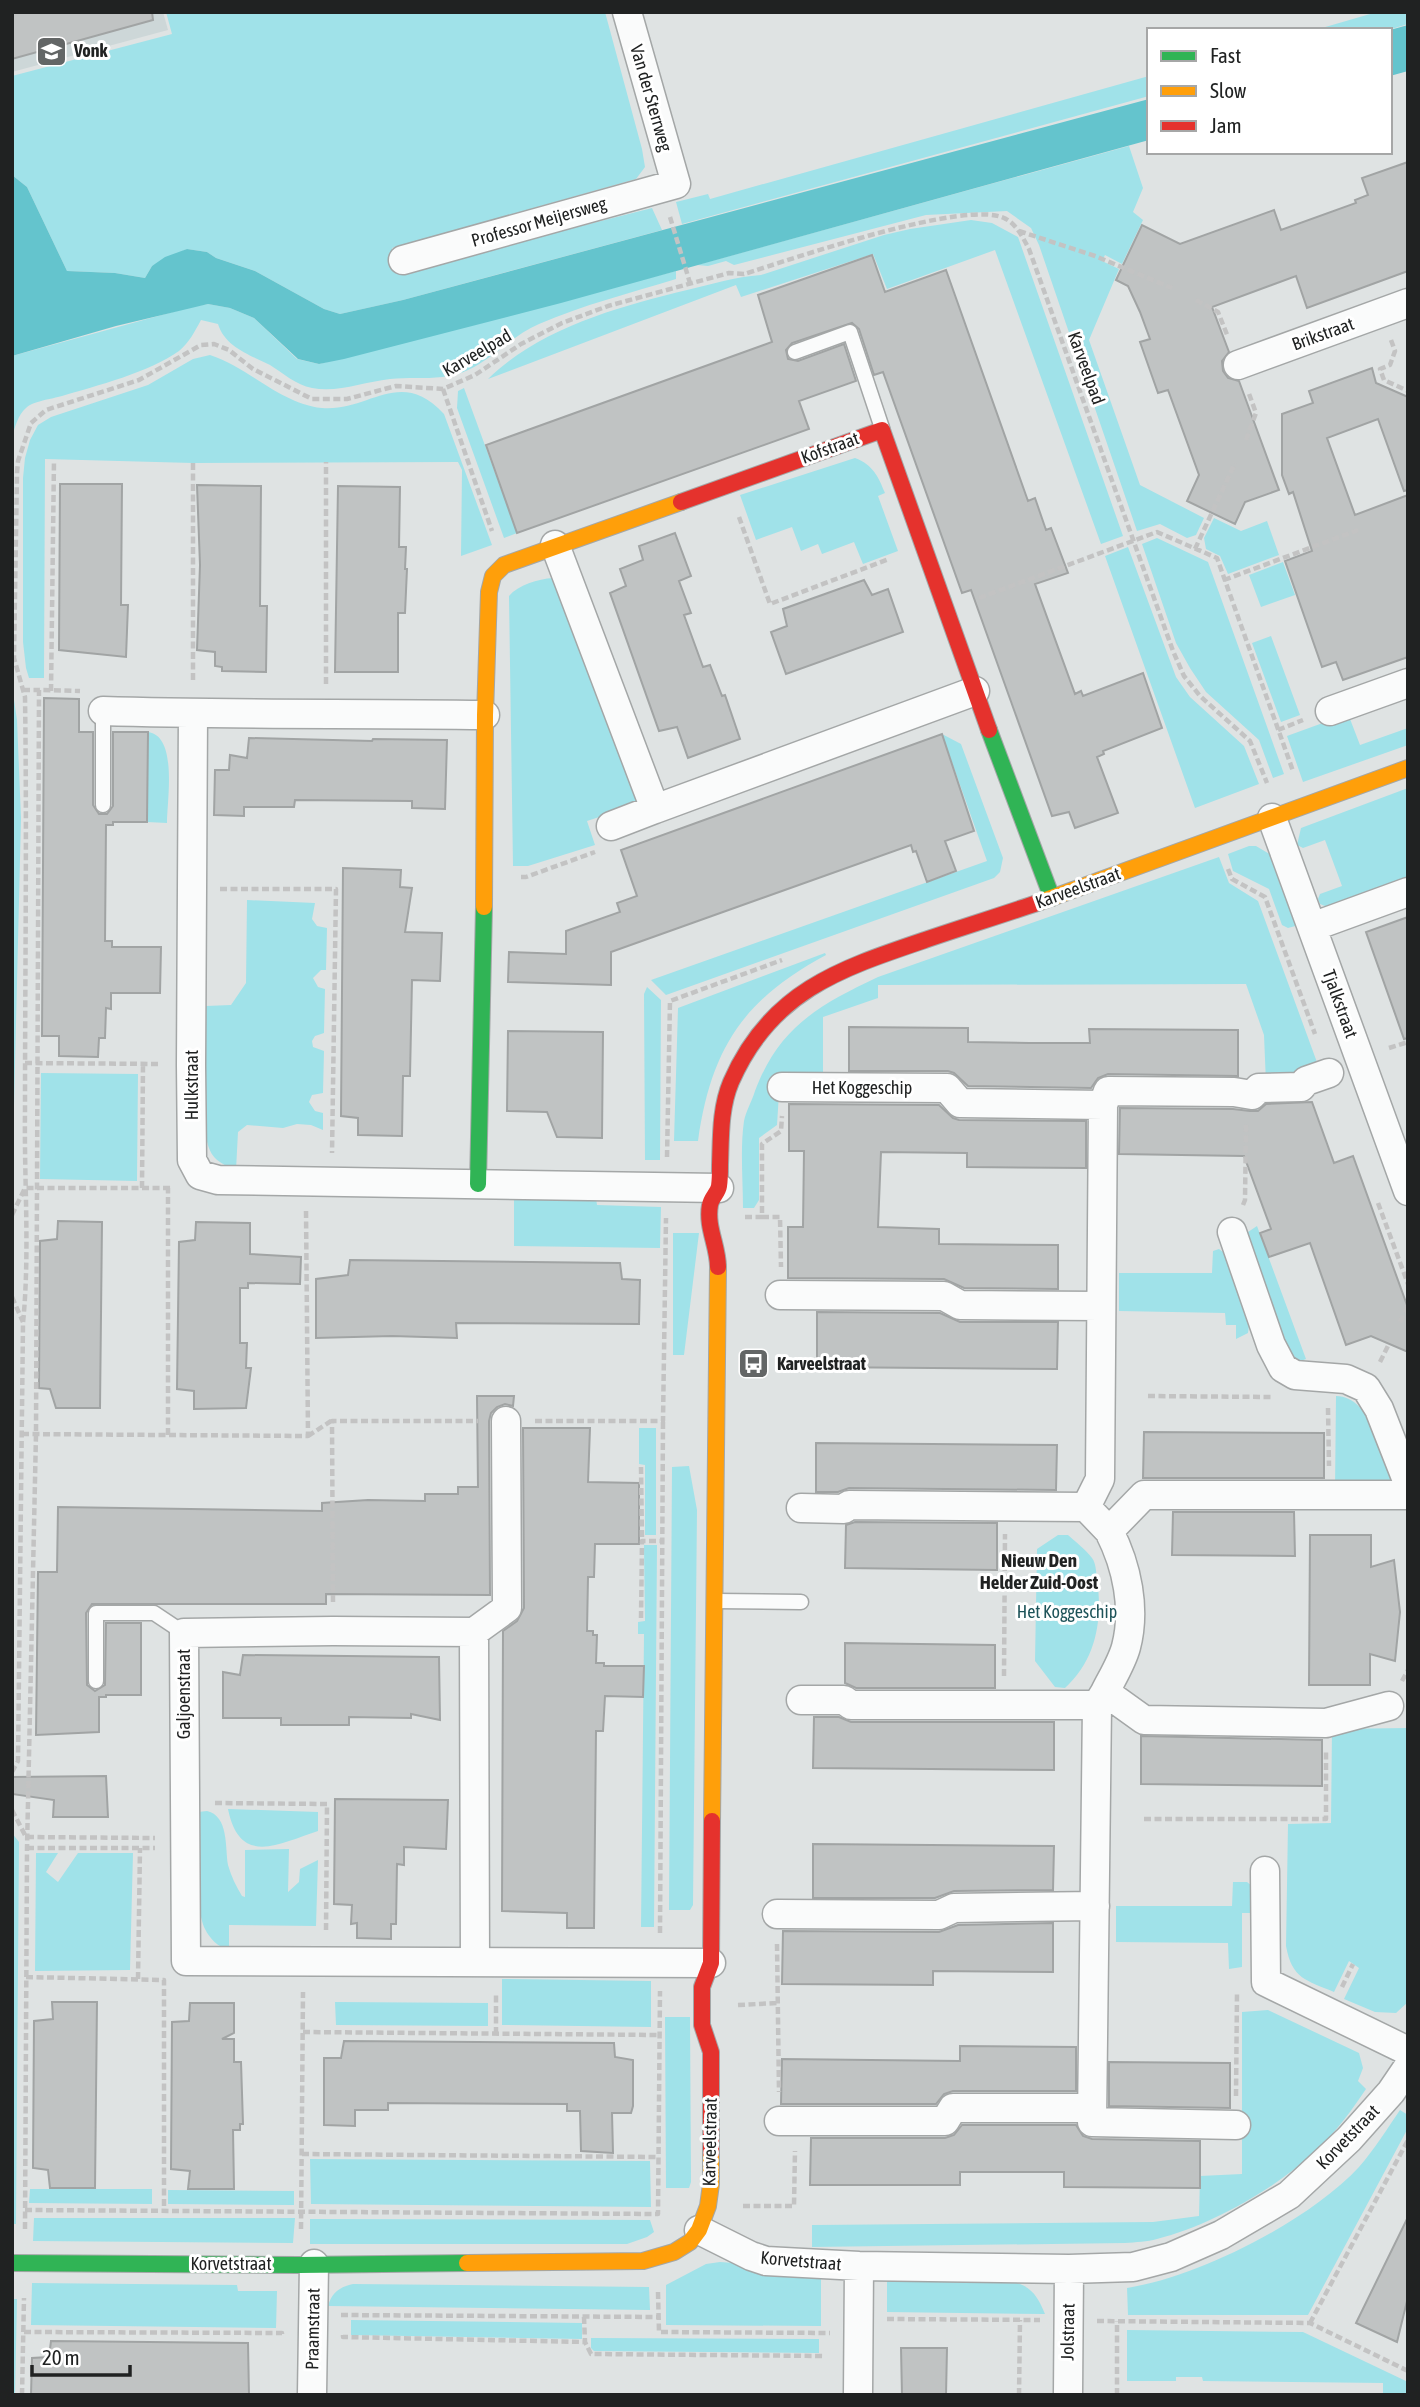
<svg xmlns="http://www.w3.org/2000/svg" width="1420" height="2407" font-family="'Asap Condensed',sans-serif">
	<rect width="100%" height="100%" fill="#dfe3e3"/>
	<!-- built -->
	<path fill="#cdd7d8" d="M12,12H163L168,30L12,72Z"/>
	<!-- green -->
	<path fill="#a0e2e9" d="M166,12H605L642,149L645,167L636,179L392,248L398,273L652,208L662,230L403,300L340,314L324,309L255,271L216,258L207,252L187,249L152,266L145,278L115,273L67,271L27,187L12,175V76L172,34Z
		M1377,12H1408V24L1388,30H1315Z
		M1149,76V96L682,224L676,202L708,194L710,199Z
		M1129,146L1143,188L1133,212L1143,220L1122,264L1105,255L1102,261L1119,269L1089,340L1140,485L1204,518L1196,535L1187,538L1160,524L1137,531L1039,245L1031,228L1007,211L926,215L734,265L726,261L708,266L697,265Z
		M971,220L992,223L1018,237L1123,536L1101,544L995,250L887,289L873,254L741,297L736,285L488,379C540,328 618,307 687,290C712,284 735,277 761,275L884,235L910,229Z
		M676,271V279C630,293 583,305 539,324C513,335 494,358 468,370C443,382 416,376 390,379C363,382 338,393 312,388C296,385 283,373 270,365C250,355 225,347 218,324L201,320C195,331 189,343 179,351C150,372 96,386 62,396C52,399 33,401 26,408C18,415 15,427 12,437V356L191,307L208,304L230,308L254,318L297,359L319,364Z
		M210,355C250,368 279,403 322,408C369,412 400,366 444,414L492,545L461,556L462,470L458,462L193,463L45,459L44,678H29L26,668L23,642V478L25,458L30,440L38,425L51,417L148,385L193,359Z
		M464,388L517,533L504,538L457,408L458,391Z
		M855,458C873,465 878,476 885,493L878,496L898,551L863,564L854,542L822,554L818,544L801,551L792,527L756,540L740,495Z
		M1214,518L1241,531L1267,521L1279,555L1228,574L1220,556L1206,549L1204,538Z
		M1157,538L1208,562L1284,774L1273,778L1259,740L1206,692L1190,668L1176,643L1142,544Z
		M1128,547L1176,677L1190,697L1244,746L1259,784L1195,808L1105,556Z
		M1283,562L1295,595L1261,607L1249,575Z
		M553,578L642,803L587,821L595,845L528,866H513L509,596C518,585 538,579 553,578Z
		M1271,636L1300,715L1281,722L1252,643Z
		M12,686L17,720L21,818L12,1188Z
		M1342,716L1350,719L1360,745L1408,728V745L1303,782L1287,736Z
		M148,732C178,736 167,800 167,823L147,822Z
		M942,734L961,744L1003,858L1000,872L994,878L666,995L651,980L987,861Z
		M1408,788V881L1330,908L1320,904L1318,899L1320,894L1342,886L1325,840L1303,848L1297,845L1301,828Z
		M1249,846H1256L1273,856L1299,925L1288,928L1282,925L1269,889L1233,871L1228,854Z
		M1219,857L1229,883L1258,901L1318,1065L1266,1083L1264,1035L1246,984L878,985V998L823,1017V1076L780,1077L777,1125L759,1138V1200L754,1208H743C743,1180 740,1149 744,1121C746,1111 752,1101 755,1091C779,1027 819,1005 878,977Z
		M247,900L315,903L312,919L317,926L327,928L326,970H321L313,978L318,987L325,989L324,1033L315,1036L312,1041L313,1047L324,1051L323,1093L312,1095L309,1102L315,1111L323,1113V1130L311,1125L297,1124L283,1128L247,1125L238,1132L236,1170C213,1161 208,1154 205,1129L206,1006L231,1005L246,983Z
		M825,953L826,955C744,999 711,1048 698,1141H674L678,1008Z
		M647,987L661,1000L660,1160H645L644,994Z
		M41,1073L138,1074L137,1181L40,1179Z
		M596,1198L597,1205L661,1207L660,1248L514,1246V1199Z
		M1257,1226L1306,1359L1298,1362L1291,1358L1245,1234Z
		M673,1233H699L684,1355H673Z
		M1219,1249L1223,1252L1249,1325L1248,1333L1236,1339V1325H1226L1225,1313L1119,1311V1273H1212L1213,1251Z
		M1336,1396C1373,1396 1385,1463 1396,1492L1335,1490Z
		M639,1428H656V1535H645V1465L639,1464Z
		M689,1466L697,1510L693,1905L690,1910H669L672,1467Z
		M1058,1535H1068C1076,1542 1086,1550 1092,1558C1096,1563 1096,1572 1097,1579C1103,1620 1096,1660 1065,1688L1055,1687L1035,1661L1037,1549Z
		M644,1545H657L654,1927H641L644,1634H638V1622L645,1621Z
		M1408,1728V2002L1396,2013L1375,2012L1344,1999L1359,1968L1349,1961L1334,1992C1306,1980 1292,1979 1286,1946L1288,1824L1331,1823L1332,1729Z
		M228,1809L318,1812V1831C280,1843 240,1868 228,1809Z
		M207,1811C229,1816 225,1848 228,1865C231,1876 236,1886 242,1896L245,1897V1850L289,1849L288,1892L299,1882L300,1869L318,1860L316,1926L229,1925V1950C218,1947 210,1939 205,1929C194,1907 199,1839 198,1812Z
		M12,1833L19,1842L16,2224H12Z
		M36,1853H58L46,1872L58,1882L78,1853H133L130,1970L35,1971Z
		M1233,1882H1247L1252,1886L1255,1913H1242V1967L1229,1969L1228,1943L1116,1942V1906H1232Z
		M502,1979L651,1981V2027L502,2025Z
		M335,2002L488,2003V2026L336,2025Z
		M1268,2010L1359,2053L1363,2068L1358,2081L1366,2089C1352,2110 1337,2130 1319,2148C1278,2187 1213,2225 1157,2239C1147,2242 1136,2242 1125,2243L812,2247V2225L1153,2222L1199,2216L1200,2176L1242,2174V2012Z
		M665,2017H690L691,2182L689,2188H666Z
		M1400,2110L1408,2115V2128L1308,2315H1128L1127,2288C1199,2277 1309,2221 1359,2167C1374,2150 1387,2129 1400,2110Z
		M310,2159L650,2161L651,2207L311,2204Z
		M30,2189H152V2204L29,2203Z
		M168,2190L294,2191V2205L168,2204Z
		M34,2218H295L293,2243L33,2241Z
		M310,2219L650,2220L654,2232L647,2237L627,2244H310Z
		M720,2262L734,2263L767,2275L821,2276V2326L666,2325V2285L706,2264Z
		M887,2280L1014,2282C1032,2287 1038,2297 1045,2314L887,2312Z
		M32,2283L237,2285L238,2291H277L276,2328L31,2325Z
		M353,2284L649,2287L650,2310L328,2306C332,2292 340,2287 353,2284Z
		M12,2299H17L15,2395H12Z
		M351,2320L582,2323V2339L351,2335Z
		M1127,2330L1303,2332L1408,2382V2395H1383V2383L1203,2381L1202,2377H1176V2381H1127Z
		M591,2338L819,2339V2353L594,2351L591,2348Z"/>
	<!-- water -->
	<path fill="#64c4cd" d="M1408,25V71L1390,76V30Z
		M1149,99V140L561,303L344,359L319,364L298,359L254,318L230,308L208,304L116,326L12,356V175L27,187L67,271L115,273L145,278L152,266L165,257L187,249L207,252L216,258L255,271L324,309L340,314L403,300Z"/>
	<!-- building -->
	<path fill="#c0c3c3" stroke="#a1a4a4" stroke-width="2" d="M12,12H152L153,20L12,59Z
		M1408,162V271L1307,308L1296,276L1212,307L1229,352L1222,361L1223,371L1228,378L1239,381L1279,490L1245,502L1235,524L1187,501L1199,475L1168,390L1158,393L1140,342L1150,339L1140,312L1128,286L1116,280L1142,225L1180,244L1274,210L1281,230L1356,203L1355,200L1368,195L1362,178Z
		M872,255L885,292L946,270L1028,501L1035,498L1046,530L1051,528L1068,573L1035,584L1075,694L1081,691L1083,696L1143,673L1162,728L1103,751L1104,754L1097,757L1118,813L1075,828L1069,812L1052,816L971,590L962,593L883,372L874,375L859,329L852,323L792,343L786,350L788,359L798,361L844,344L856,381L799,401L809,429L517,533L486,445L772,342L758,295Z
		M1372,368L1376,383L1408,397V490L1404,491L1378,419L1327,438L1355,515L1408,495V657L1343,680L1336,662L1322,667L1285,561L1312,551L1293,492L1289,494L1282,475V414L1313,403L1309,391Z
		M60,484H122L121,605H128L126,657L59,650Z
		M197,485L261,486L260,606H267L266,672L222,671V667L215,666V652L197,650L200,565Z
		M338,486L400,487L399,547H406L405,569H407L405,613H398V672H335Z
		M675,533L691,576L679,581L691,613L684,615L703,667L710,665L722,696L725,695L740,739L688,758L677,727L659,731L610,593L626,586L620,569L643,560L639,546Z
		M864,580L872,595L888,589L903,632L786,674L771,632L787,626L783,609Z
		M44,698L79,699V732H93V805L99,814H107L113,806V732H148L147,822H113V825H106L105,941H112V947H161L160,993H111V1009L106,1008L105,1038H99L98,1057L59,1056V1036H42Z
		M942,734L974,831L945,841L956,871L927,882L916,851L913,852L911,845L611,952V985L508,982L509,952L566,954V931L620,912L617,903L637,896L621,850Z
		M249,738L372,741L373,739L447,740L445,809L412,808V801L295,800L294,807H244V816L214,815L215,770H229L230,755L247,758Z
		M343,868L401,870L400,887L412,888L405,932L442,933L440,981L412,980L410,1076H403L402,1136L358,1135V1118L341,1116Z
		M1408,917V1038L1404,1039L1366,932Z
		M849,1027L968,1028V1042L1029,1043H1090L1089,1029L1238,1030V1076L1108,1074L1098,1078L1091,1088L968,1086L954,1073L948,1071H849Z
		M508,1031L603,1032L602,1138L557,1137L547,1112L507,1111Z
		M1312,1102L1334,1163L1353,1156L1408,1308V1352L1371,1336L1346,1345L1310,1243L1269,1257L1260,1233L1271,1229L1244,1156L1119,1154L1120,1108L1233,1109L1250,1111H1258L1266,1104Z
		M789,1104L939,1105L953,1118L959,1120L1086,1121V1168L967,1167V1153L881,1152L878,1227L939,1229V1244L1058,1245V1289L964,1288L944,1279L788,1278V1227H803L804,1151H789Z
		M58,1221L102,1222L100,1408H56L50,1389L39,1388L40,1241L57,1239Z
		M196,1222L250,1223V1254L301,1257L300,1284L248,1283V1288H240V1343H247L246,1368H251L246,1408L194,1409V1391L177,1389L179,1242L195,1240Z
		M350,1260L620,1263L622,1279L640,1280L639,1324L456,1323L457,1338L392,1336L316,1338V1279L348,1275Z
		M817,1312L940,1313L960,1322H1058L1057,1369L817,1367Z
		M477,1396H514L513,1406L505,1404L497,1407L491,1413L489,1421L490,1595L326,1594V1604H92L86,1613L87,1685L95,1691L105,1685L106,1623H141V1695H106V1697H99V1732L36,1735L38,1572H57L58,1507L322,1511V1503L368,1500L425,1501V1494H458V1487H478Z
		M523,1428H590L588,1482L639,1483V1544H595L594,1577H588L587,1631H593V1635H597L596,1663H604V1666H644L643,1697L605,1696L603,1731H596L594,1928H567V1913L502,1911L503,1631L517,1621L524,1608Z
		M1144,1432L1324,1433V1478H1143Z
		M816,1443L1057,1445L1056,1490L849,1488L838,1492H816Z
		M1173,1512H1294L1295,1556L1172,1555Z
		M855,1522L997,1523V1570L845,1568L846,1525Z
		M1310,1535H1371V1567L1394,1560L1400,1612L1395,1661L1370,1654V1685H1309Z
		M845,1643L995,1645V1688H856L845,1683Z
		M243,1655L439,1657L440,1720L411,1714V1718L349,1717V1725H281V1718H223V1672L240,1675Z
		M814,1717H839L851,1722H1054V1770L813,1768Z
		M1141,1736L1322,1740V1786L1141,1784Z
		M106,1776L108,1817H53L54,1800L12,1794V1777Z
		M335,1799L448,1800L446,1849L404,1847V1865L397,1864L396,1924H391V1939L357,1938V1923L351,1924L352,1905L334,1904Z
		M813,1844L1054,1846L1053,1890L954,1891L935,1898H813Z
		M1053,1923V1972L933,1971V1985L782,1984L783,1931L939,1932L958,1925Z
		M52,2002H97L95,2188H50L48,2170L33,2168L34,2021L53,2019Z
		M190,2003H234V2033L222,2039H234V2062H241L243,2124H240V2130H233L234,2189H188L190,2171L171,2169L172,2022L189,2021Z
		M344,2041L614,2043L615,2057L633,2060V2106L631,2113H612L613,2153L581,2151L580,2111H567V2104L388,2103V2110H355V2126L324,2125V2058H341Z
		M960,2046L1076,2047V2091H953L944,2094L936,2104H781L782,2059L960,2061Z
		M1109,2062L1230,2063V2108L1109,2106Z
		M962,2125H1076L1083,2136L1092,2139L1200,2141V2188L1064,2187V2172H960V2185H810L811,2138H945L954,2135Z
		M1408,2217V2297L1397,2342L1356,2323Z
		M51,2341L248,2343L249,2395H31L32,2358L49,2357Z
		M901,2348H947L946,2395H902Z"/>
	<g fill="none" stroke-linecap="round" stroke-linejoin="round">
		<defs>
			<path id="lane" d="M795,352L850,332L882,428
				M103,711V805
				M716,1601L801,1602
				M96,1681V1613H154L184,1633"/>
			<path id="street" d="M403,260L676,184L627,12
				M1238,365L1408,303
				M555,545L655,809L975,691
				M103,711C230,715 357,713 485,715
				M1330,711L1408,683
				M193,714L191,1065L192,1160L200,1175L218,1180L719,1188
				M1272,818L1408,1191
				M611,826L655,809
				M1312,927L1408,892
				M782,1087L947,1088L960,1103L1103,1105
				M1232,1232L1271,1345L1283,1368L1295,1375L1346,1379L1366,1388L1379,1409L1408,1483
				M780,1295L944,1296L960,1305L1100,1306
				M801,1508L844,1509L849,1505L1086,1507
				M1109,1531L1086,1507L1100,1479L1103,1105L1108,1091L1234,1092L1252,1095L1259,1088L1301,1087L1306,1081L1329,1073
				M474,1632L507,1608L506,1421
				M1105,1692L1097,1705L1092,2122L1236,2125
				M801,1700H844L851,1705H1097
				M1389,1706L1326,1723L1144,1720L1105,1692C1112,1678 1122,1662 1126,1647C1136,1609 1127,1566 1109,1531L1144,1495H1408
				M1265,1871L1266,1982L1408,2051
				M777,1914L939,1915L954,1908L1095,1906
				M475,1962L474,1632L333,1631L184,1633L186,1961L711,1963
				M779,2121H945L953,2108H1092
				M699,2230L751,2256L766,2261L859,2266L1069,2269L1133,2267L1171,2257L1221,2235L1289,2195L1349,2139L1391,2092L1408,2067
				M312,2395L314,2264
				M858,2395L859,2266
				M1068,2395L1069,2269"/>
			<path id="fast" d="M989,730L1052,898
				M478,1184L484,907
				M12,2263L299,2265L467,2263"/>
			<path id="slow" d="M1040,902L1408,768
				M484,907L485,715L489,592L493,576L504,565L681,502
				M712,1821L718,1267
				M467,2263L643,2261L674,2252L690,2242L699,2230L708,2206L711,2184V2153"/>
			<path id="jam" d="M681,502L882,430L989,730
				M718,1267C718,1246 706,1227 710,1205C711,1198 718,1193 719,1186C720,1180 720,1172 720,1165C721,1137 720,1108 731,1082C770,992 839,969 925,940C963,927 1002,915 1040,902
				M711,2153V2052L702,2025V1987L711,1963L712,1821"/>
		</defs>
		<!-- lane casing -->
		<use href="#lane" stroke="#a4a7a7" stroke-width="17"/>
		<!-- street casing -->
		<use href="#street" stroke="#a4a7a7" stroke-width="31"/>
		<!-- fast casing -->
		<use href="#fast" stroke="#a4a7a7" stroke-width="18"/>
		<!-- slow casing -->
		<use href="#slow" stroke="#a4a7a7" stroke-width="18"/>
		<!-- jam casing -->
		<use href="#jam" stroke="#a4a7a7" stroke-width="18"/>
		<!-- path -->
		<path stroke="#c3c3c3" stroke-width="4.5" stroke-dasharray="7 3.5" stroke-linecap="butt" d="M670,217L690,283
			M1019,231L1095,256L1172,288
			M1196,300L1218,312L1228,337
			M1391,340L1395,351L1390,365L1380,369L1384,380L1408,391
			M443,389L492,531
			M1246,440L1256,413L1248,391
			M193,463V682
			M739,517L770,604L889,559
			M1195,549L1235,463
			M1224,580L1358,530
			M979,598L1157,532L1217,558L1293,771
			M326,684V462
			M23,690H39
			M51,691L54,460
			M1278,730L1303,720
			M1228,869L1232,879L1265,897L1315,1034
			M521,877H526L595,852
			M220,889H336L332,1153
			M1389,1048L1408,1042
			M25,1063L161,1064
			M667,1157L670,1001L782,960
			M142,1188L143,1064
			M1378,1203L1408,1284
			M1243,1205L1245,1200L1246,1124
			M12,1215L25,1188H171
			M745,1217H762V1144L781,1131L782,1116
			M762,1217H780L781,1267
			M12,1297L23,1322
			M1400,1322L1408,1306
			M1380,1362L1389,1344
			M1148,1396L1271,1397
			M1328,1408L1329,1466
			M535,1421H663L666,1218
			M22,1434L308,1436L306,1210
			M168,1435V1188
			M308,1436L331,1421
			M641,1467L642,1541
			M333,1602L332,1421H478
			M641,1618L642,1541H663
			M1004,1676L1005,1534
			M1402,1681L1408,1670
			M12,1772L18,1761L23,1323C30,1252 24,1182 25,1111C25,973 27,835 25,697L14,658L17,473L18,461L31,423L46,410L139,380L201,345L214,344L229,350L253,369L312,399H347L396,386L443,389L475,375L521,344L562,323L608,306L729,273L744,274C790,260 969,197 1006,219C1017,225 1023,238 1029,249L1173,651L1184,676L1200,696L1250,741L1267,783
			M215,1803L327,1804L326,1933
			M12,1810L26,1837
			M1144,1819H1326V1752
			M27,1837L155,1838
			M27,1848H155
			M660,1933L663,1421
			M777,1944L779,2092
			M26,1977L164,1980V2211
			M138,1979L140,1848
			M1342,1987L1353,1964
			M738,2005L778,2003
			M303,2032L659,2035
			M496,2034V1993
			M1236,2096L1237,1993
			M302,2154L659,2157
			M743,2206H794L795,2151
			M25,2210L658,2214L660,1991
			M25,2229L27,1848L36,1434L39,690L80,691
			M301,2229L303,1992
			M658,2292L659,2332L830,2333
			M341,2315L658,2317
			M584,2317L585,2342L591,2354L825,2356
			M887,2319L1040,2320
			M1097,2321L1310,2323L1408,2371
			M1310,2323L1408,2140
			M24,2332L282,2333V2336
			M343,2335V2337L585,2342
			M22,2395L24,2298
			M1019,2395L1020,2320
			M1117,2395V2321"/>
		<!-- lane -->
		<use href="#lane" stroke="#fafbfb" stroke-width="14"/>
		<!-- street -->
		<use href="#street" stroke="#fafbfb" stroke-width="28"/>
		<!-- fast -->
		<use href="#fast" stroke="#30b455" stroke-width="16"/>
		<!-- slow -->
		<use href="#slow" stroke="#ff9f0a" stroke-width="16"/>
		<!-- jam -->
		<use href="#jam" stroke="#e5322d" stroke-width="16"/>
	</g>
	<!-- icons -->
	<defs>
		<symbol id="university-square" viewBox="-11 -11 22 22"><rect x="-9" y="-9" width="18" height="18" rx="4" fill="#636666" stroke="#fff"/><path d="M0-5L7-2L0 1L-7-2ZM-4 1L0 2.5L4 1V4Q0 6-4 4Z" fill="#fff"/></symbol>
		<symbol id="bus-square" viewBox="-11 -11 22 22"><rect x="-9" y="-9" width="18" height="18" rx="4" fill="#636666" stroke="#fff"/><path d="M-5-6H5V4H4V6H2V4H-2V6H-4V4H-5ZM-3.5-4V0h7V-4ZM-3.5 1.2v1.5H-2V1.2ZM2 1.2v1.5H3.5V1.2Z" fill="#fff"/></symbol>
	</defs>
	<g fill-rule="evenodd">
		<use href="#university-square" x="34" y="34" width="35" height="35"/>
		<use href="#bus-square" x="736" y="1346" width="35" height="35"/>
	</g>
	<g text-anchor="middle" stroke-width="6" stroke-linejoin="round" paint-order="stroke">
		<!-- poi labels -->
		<g font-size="18" font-weight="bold" fill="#202222" stroke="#fff" text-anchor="start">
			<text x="74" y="57">Vonk</text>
			<text x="777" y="1370">Karveelstraat</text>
		</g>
		<!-- street labels -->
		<g font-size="18" fill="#202222" stroke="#fff">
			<text transform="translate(651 98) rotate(74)" y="6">Van der Sterrweg</text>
			<text transform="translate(539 222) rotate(-16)" y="6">Professor Meijersweg</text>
			<text transform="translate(1323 334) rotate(-20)" y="6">Brikstraat</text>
			<text transform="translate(477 353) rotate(-30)" y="6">Karveelpad</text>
			<text transform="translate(1086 368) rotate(70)" y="6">Karveelpad</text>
			<text transform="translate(830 448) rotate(-20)" y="6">Kofstraat</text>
			<text transform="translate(1078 888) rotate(-20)" y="6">Karveelstraat</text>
			<text transform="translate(1340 1004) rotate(70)" y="6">Tjalkstraat</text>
			<text transform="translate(192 1085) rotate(-90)" y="6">Hulkstraat</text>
			<text x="862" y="1094">Het Koggeschip</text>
			<text transform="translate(184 1694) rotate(-90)" y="6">Galjoenstraat</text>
			<text transform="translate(1348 2137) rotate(-46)" y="6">Korvetstraat</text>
			<text transform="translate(710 2142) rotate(-89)" y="6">Karveelstraat</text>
			<text transform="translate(801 2261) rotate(5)" y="6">Korvetstraat</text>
			<text x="231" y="2270">Korvetstraat</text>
			<text transform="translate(313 2329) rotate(-89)" y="6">Praamstraat</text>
			<text transform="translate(1068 2332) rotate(-89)" y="6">Jolstraat</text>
		</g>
		<!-- park labels -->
		<g font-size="18" fill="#1d5359" stroke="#fff">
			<text x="1067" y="1618">Het Koggeschip</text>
		</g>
		<!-- neighbourhood labels -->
		<g font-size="19" font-weight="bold" fill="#202222" stroke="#fff">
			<text x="1039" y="1567">Nieuw Den<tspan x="1039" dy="22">Helder Zuid-Oost</tspan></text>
		</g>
	</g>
	<!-- border -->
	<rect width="1420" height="2407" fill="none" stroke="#202222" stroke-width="28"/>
	<!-- legend -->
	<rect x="1147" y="28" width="245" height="126" fill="#ffffff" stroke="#a6a7a7" stroke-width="2"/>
	<rect x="1161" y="51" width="35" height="10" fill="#30b455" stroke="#a6a7a7" stroke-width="2"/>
	<text x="1210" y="63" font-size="21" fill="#202222">Fast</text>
	<rect x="1161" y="86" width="35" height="10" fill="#ff9f0a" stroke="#a6a7a7" stroke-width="2"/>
	<text x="1210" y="98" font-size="21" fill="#202222">Slow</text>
	<rect x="1161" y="121" width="35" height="10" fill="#e5322d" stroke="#a6a7a7" stroke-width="2"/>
	<text x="1210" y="133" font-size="21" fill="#202222">Jam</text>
	<!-- scale -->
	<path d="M32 2365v10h98v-10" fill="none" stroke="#202222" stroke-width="3.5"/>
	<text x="42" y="2365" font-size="21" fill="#202222" stroke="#ffffff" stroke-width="5" paint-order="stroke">20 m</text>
</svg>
